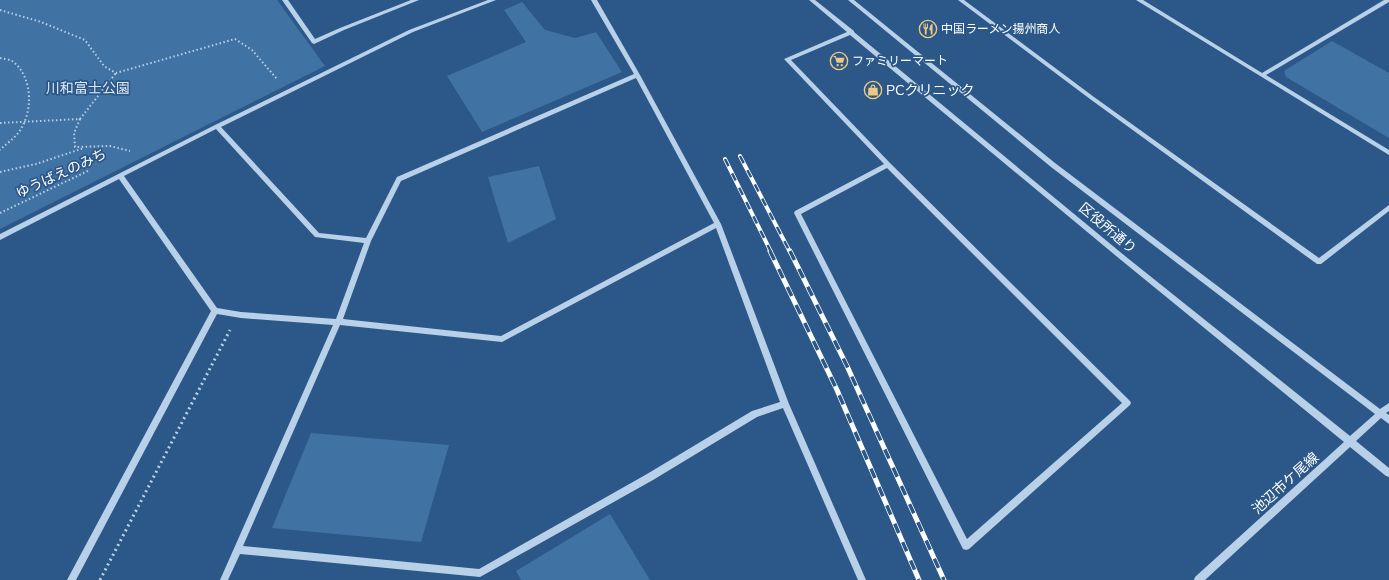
<svg xmlns="http://www.w3.org/2000/svg" width="1389" height="580" font-family="Mulish,'Noto Sans JP',sans-serif">
	<rect width="100%" height="100%" fill="#2b5888"/>
	<!-- green -->
	<path fill="#4172a4" d="M0,0H277L325,66L0,229Z
		M522,2L545,30L575,38L596,32L622,72L482,132L447,76L526,42L504,10Z
		M1332,41L1389,73V138L1286,77L1284,71Z
		M539,166L556,219L508,243L488,177Z
		M311,433L449,445L421,542L272,528Z
		M610,514L650,580H521L516,571Z"/>
	<g fill="none" stroke-linecap="round" stroke-linejoin="round">
		<!-- path-far1 -->
		<path stroke="#b8d0e8" stroke-width="2" stroke-dasharray="1.5 2.5" stroke-linecap="butt" d="M0,10L41,22L85,40L104,66L116,73L235,39L252,50L277,79
			M0,58C4,59 9,59 12,61C32,75 33,108 22,127C17,137 7,143 0,150
			M80,119L116,73
			M0,123L80,119L74,133L75,147L110,146L130,151
			M0,172L36,164L84,148
			M0,213L90,170"/>
		<!-- path -->
		<path stroke="#b8d0e8" stroke-width="3" stroke-dasharray="2 3.5" stroke-linecap="butt" d="M100,580L230,330"/>
		<!-- minor -->
		<path fill="#b8d0e8" fill-rule="evenodd" d="M282,0H288L315,39L340,28L411,0H419L344,30L314,44L312,43Z
			M488,0H496L413,32L221,127L319,233L366,238L397,177L634,74L591,0H597L640,75L721,224L789,404L866,580H858L783,408L757,417L653,480L480,577L240,554L228,580H220L333,325L241,318L217,314L76,580H67L211,311L119,179L0,240V234L215,125L409,30ZM636,78L714,223L501,336L343,319L371,241L401,181ZM216,129L315,237L364,243L336,319L241,312L217,308L124,176ZM716,228L780,402L752,411L647,474L479,569L243,546L340,325L502,342Z
			M809,0H815L854,31V32L1125,256L1350,436L1375,414L1051,167L848,0H854L1055,163L1380,409L1389,403V411L1386,413L1389,415V424L1381,418L1356,441L1389,468V477L1386,476L1350,447L1205,580H1194L1195,577L1344,442L1121,260L850,35L791,60L890,163L1130,401L1131,403L1130,405L969,549L966,550L963,549L794,213L795,211L884,164L784,59L847,32ZM887,168L1122,403L967,539L801,214Z
			M958,0H964L1094,97L1319,258L1389,205V211L1321,264H1317L1090,99Z
			M1136,0H1143L1262,73L1384,0H1389V2L1266,75L1389,150V155Z"/>
		<defs>
			<path id="rail-far1" d="M740,156L790,252
				M725,159L771,252"/>
			<path id="rail" d="M770,251L837,390L919,580
				M790,251L847,366L944,580"/>
		</defs>
		<!-- rail-far1 casing -->
		<use href="#rail-far1" stroke="#fff" stroke-width="4"/>
		<!-- rail casing -->
		<use href="#rail" stroke="#fff" stroke-width="5"/>
		<!-- rail-far1 -->
		<use href="#rail-far1" stroke="#2b5888" stroke-width="2.5" stroke-dasharray="8" stroke-linecap="butt"/>
		<!-- rail -->
		<use href="#rail" stroke="#2b5888" stroke-width="3.5" stroke-dasharray="10" stroke-linecap="butt"/>
	</g>
	<!-- icons -->
	<defs>
		<symbol id="restaurant-ring" viewBox="-11 -11 22 22"><circle r="9.5" fill="#2b5888" stroke="#edc981" stroke-width="1.5"/><path d="M-5-6h1v4h1v-4h1v4h1v-4h1v5L-1.5 .5V6h-2V.5L-5-1ZM5-6V6H3V1.5H1.5Q1.5-4 5-6Z" fill="#edc981"/></symbol>
		<symbol id="supermarket-ring" viewBox="-11 -11 22 22"><circle r="9.5" fill="#2b5888" stroke="#edc981" stroke-width="1.5"/><path d="M-6-5.5h2.5l.6 2H6L4.5 2H-2.5L-4.4-4H-6ZM-1.5 3.2a1.3 1.3 0 1 0 .1 0ZM3 3.2a1.3 1.3 0 1 0 .1 0Z" fill="#edc981"/></symbol>
		<symbol id="shop-ring" viewBox="-11 -11 22 22"><circle r="9.5" fill="#2b5888" stroke="#edc981" stroke-width="1.5"/><path d="M-5-2.5h2.3a2.7 3.5 0 0 1 5.4 0H5L5.5 6h-11ZM-1.5-2.5h3a1.5 2.3 0 0 0-3 0Z" fill="#edc981"/></symbol>
	</defs>
	<g fill-rule="evenodd">
		<use href="#restaurant-ring" x="918" y="19" width="20" height="20"/>
		<use href="#supermarket-ring" x="829" y="51" width="20" height="20"/>
		<use href="#shop-ring" x="863" y="80" width="20" height="20"/>
	</g>
	<g text-anchor="middle" stroke-width="3.5" stroke-linejoin="round" paint-order="stroke">
		<!-- far-poi labels -->
		<g font-size="12" fill="#fff" stroke="#2b5888" text-anchor="start">
			<text x="941" y="33">中国ラーメン揚州商人</text>
			<text x="852" y="65">ファミリーマート</text>
		</g>
		<!-- park labels -->
		<g font-size="14" fill="#dce9f6" stroke="#2b5888">
			<text x="88" y="93">川和富士公園</text>
		</g>
		<!-- poi labels -->
		<g font-size="14" fill="#fff" stroke="#2b5888" text-anchor="start">
			<text x="886" y="95">PCクリニック</text>
		</g>
		<!-- street labels -->
		<g font-size="14" fill="#fff" stroke="#2b5888">
			<text transform="translate(61 173) rotate(-25)" y="5">ゆうばえのみち</text>
			<text transform="translate(1108 228) rotate(40)" y="5">区役所通り</text>
			<text transform="translate(1285 483) rotate(-42)" y="5">池辺市ケ尾線</text>
		</g>
	</g>
</svg>
